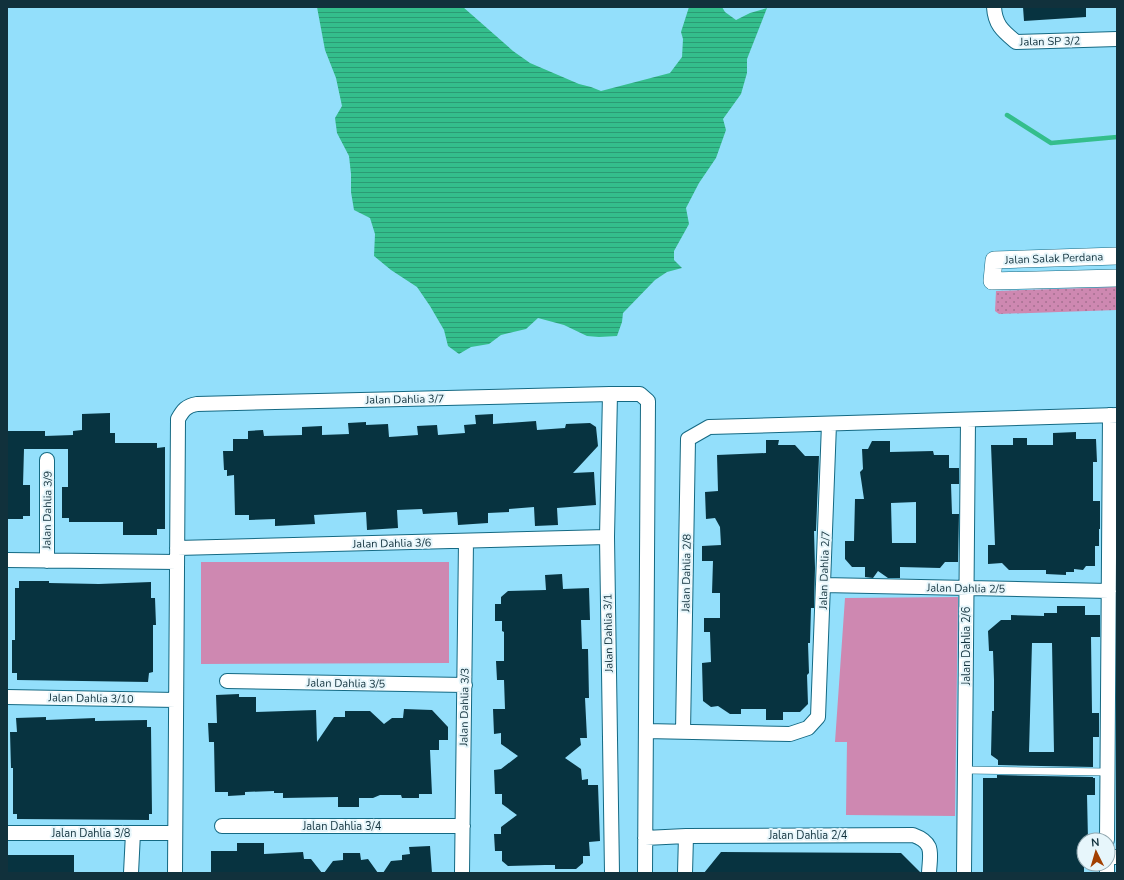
<svg xmlns="http://www.w3.org/2000/svg" width="1124" height="880" font-family="'Nunito Sans',sans-serif">
	<defs>
		<pattern id="green-dots" width="8" height="8" patternUnits="userSpaceOnUse"><rect width="8" height="8" fill="#ce88b1"/><path d="M2 2h.1M6 6h.1" fill="none" stroke="#a67091" stroke-width="1.8" stroke-linecap="round"/></pattern>
		<pattern id="water-rules" width="6" height="5" patternUnits="userSpaceOnUse"><rect width="6" height="5" fill="#34be8c"/><path d="M0 2.5h6" fill="none" stroke="#2b9b74"/></pattern>
	</defs>
	<rect width="100%" height="100%" fill="#93dffb"/>
	<!-- green -->
	<path fill="url(#green-dots)" d="M1117,287V310L999,314L995,311L996,291Z"/>
	<!-- pitch -->
	<path fill="#ce88b1" d="M201,562H449V663L201,664Z
		M958,597L955,816L846,815L847,742H835L845,598Z"/>
	<!-- water -->
	<path fill="url(#water-rules)" d="M317,7H463L513,51L530,63L579,84L591,87L601,91L670,73L682,57L683,39L681,32L689,7H722L725,12L736,20L750,13L767,8L747,59V73L741,94L723,119L726,130L716,158L699,183L686,208L689,224L674,251V260L682,268L667,272L655,280L623,313L622,322L617,336L599,337L587,336L564,325L538,318L526,329L501,335L489,344L471,347L459,354L448,346L444,330L430,306L417,287L391,270L374,256L375,234L370,218L354,210L351,192V174L349,156L337,133L335,118L342,106L336,78L325,50Z"/>
	<g fill="none" stroke-linecap="round" stroke-linejoin="round">
		<!-- stream -->
		<path stroke="#34be8c" stroke-width="4.5" d="M1007,115L1051,143L1117,137"/>
	</g>
	<!-- building -->
	<path fill="#073340" fill-rule="evenodd" d="M1023,7H1086V17L1024,21Z
		M110,413V433H115V443H157V448L165,447V529H157V535H123V522H69V518H62V487H68V449H24L23,485H30V516H23V519H7V431H45V436L73,435V431L82,430V414Z
		M493,414V424L536,421L537,430L565,428L566,424L590,423L596,427L598,446L573,473L594,472L596,505L557,508L558,525L535,526L534,507L509,509V512L488,513V523L458,525L457,512L423,514L422,509L397,510L398,528L367,530L366,512L314,515L315,524L275,526V519L249,520V515H235L234,475L227,476V470H224L223,451H233V439H248V431L263,430L264,436L302,435V427L322,426V435L349,434L348,423L366,422V425L388,424L389,437L418,435L417,426L437,425L438,435L465,433L464,425L476,424L475,415Z
		M1076,432V439H1096L1097,462H1093V501H1100V529H1099V546H1095V566H1086L1083,570L1074,569V572H1066V575L1046,574V570H1009L1002,563L988,564V545H995L991,445H1013V438H1027V445H1053V433Z
		M766,440H779L778,445H795L805,456H819L816,531H814L815,568L814,608H811L810,643H808L809,673L807,675L808,704L800,712H783V720H766V709H741V714H730L718,706L711,707L703,701L702,663L711,662L710,632H704V618H720V593H712L713,561H702V546L721,545L720,527L715,518L706,519L705,492L718,491L717,455L766,453Z
		M872,441H890V452L933,451L934,455H949V468H959V484H951L952,514H959L958,562H945L940,568L900,567V578H888L878,571L873,578L865,577V567H852L845,559V541H854L855,499H864L860,472L863,469L862,449H868ZM916,502V543H892L891,503Z
		M562,574L563,589L589,588L590,620H581L582,649H588L589,698H585L587,738H580L581,745L565,758L581,769L582,780L588,779V785H598L600,841L589,842L590,856H583V863L576,869H555V865H545L508,866L502,861V851H495L494,834H501V827L517,815L502,804V794H495L494,770L501,769L518,756L501,744V733L494,734L493,709H505L504,680H497L496,661H504V632L502,631V621H495V604H501V597L508,591L546,590L545,575Z
		M19,581H49V583L99,584L151,582V598H155L156,625H153V672L149,673L148,682L17,680V673H12V640H15V588H19Z
		M1057,606H1085V615H1100V637H1091L1092,713H1099V737H1093V767L998,765V760L991,755L992,711H994V680L993,651H989L988,631L1001,620H1011V615L1044,616V613H1057ZM1032,643H1052L1054,752H1029Z
		M239,694V697H256V712L316,710L317,742L334,717H345V711H370L384,724L392,718H403L404,709L432,710L448,727V740H439V750H430L432,794H419V798H402L401,795H380L373,798H359V807H338V797L283,798V793H274V791L245,792V795L228,796V792H215L214,742H209L208,723H217L216,695Z
		M46,717V720L95,718V721L147,720V727H151L152,814H149V820L17,819V814H13V768H11L10,732H17L16,718Z
		M997,775L1093,777V778H1095V795H1087L1088,840H1084V873H983V778H997Z
		M237,843H264V854L303,852L304,859H311L322,873H211V851H237Z
		M430,846L432,873H383L391,861L402,860V855L410,854L409,847Z
		M721,852L901,853L921,873H704Z
		M343,853H360L361,860L368,859L378,873H324L333,861L343,860Z
		M7,855H74V873H7Z"/>
	<g fill="none" stroke-linecap="round" stroke-linejoin="round">
		<defs>
			<path id="service" d="M965,770L1107,772"/>
			<path id="minor" d="M994,7C995,25 1003,31 1016,42L1117,39
				M610,394L607,537L612,873
				M177,548L607,537
				M7,560L177,562
				M47,561V460
				M823,585L1109,591
				M227,681L465,685
				M7,697L176,700
				M646,731L790,734L808,728L818,717L829,424
				M683,732L688,439L709,427L1117,415
				M222,826H463
				M7,833H175
				M645,838L686,836L913,835C935,843 930,853 929,873
				M1107,840L1110,415
				M1108,857H1117
				M131,873L133,833
				M175,873L178,419C183,410 186,406 197,404L610,394H640L648,401L645,873
				M462,873L466,541
				M685,873L686,836
				M964,873L968,420
				M1107,873V864"/>
			<path id="tertiary" d="M1117,256L994,260L992,281L1117,278"/>
		</defs>
		<!-- service casing -->
		<use href="#service" stroke="#146983" stroke-width="8"/>
		<!-- minor casing -->
		<use href="#minor" stroke="#146983" stroke-width="16"/>
		<!-- tertiary casing -->
		<use href="#tertiary" stroke="#146983" stroke-width="18"/>
		<!-- service -->
		<use href="#service" stroke="#fff" stroke-width="7"/>
		<!-- minor -->
		<use href="#minor" stroke="#fff" stroke-width="14"/>
		<!-- tertiary -->
		<use href="#tertiary" stroke="#fff" stroke-width="17"/>
	</g>
	<g text-anchor="middle" stroke-width="4" stroke-linejoin="round" paint-order="stroke">
		<!-- street labels -->
		<g font-size="11" fill="#11313c" stroke="#e7f6fb">
			<text transform="translate(1050 41) rotate(-1)" y="4">Jalan SP 3/2</text>
			<text transform="translate(1054 258) rotate(-2)" y="4">Jalan Salak Perdana</text>
			<text transform="translate(405 399) rotate(-1)" y="4">Jalan Dahlia 3/7</text>
			<text transform="translate(47 510) rotate(-89)" y="4">Jalan Dahlia 3/9</text>
			<text transform="translate(392 543) rotate(-1)" y="4">Jalan Dahlia 3/6</text>
			<text transform="translate(824 570) rotate(-88)" y="4">Jalan Dahlia 2/7</text>
			<text transform="translate(686 573) rotate(-89)" y="4">Jalan Dahlia 2/8</text>
			<text transform="translate(966 588) rotate(1)" y="4">Jalan Dahlia 2/5</text>
			<text transform="translate(608 633) rotate(-91)" y="4">Jalan Dahlia 3/1</text>
			<text transform="translate(966 646) rotate(-90)" y="4">Jalan Dahlia 2/6</text>
			<text transform="translate(346 683) rotate(1)" y="4">Jalan Dahlia 3/5</text>
			<text transform="translate(91 698) rotate(1)" y="4">Jalan Dahlia 3/10</text>
			<text transform="translate(464 707) rotate(-89)" y="4">Jalan Dahlia 3/3</text>
			<text x="342" y="830">Jalan Dahlia 3/4</text>
			<text x="91" y="837">Jalan Dahlia 3/8</text>
			<text x="808" y="839">Jalan Dahlia 2/4</text>
		</g>
	</g>
	<!-- border -->
	<rect width="1124" height="880" fill="none" stroke="#11313c" stroke-width="16"/>
	<!-- north arrow -->
	<g transform="translate(1096 852) rotate(355)"><circle r="19" fill="#e7f6fb" stroke="#91a7af"/>
	<path d="M0-3L7 15L0 10L-7 15Z" fill="#a24002"/>
	<text y="-6" font-size="11" font-weight="bold" text-anchor="middle" fill="#11313c">N</text>
	</g>
</svg>
